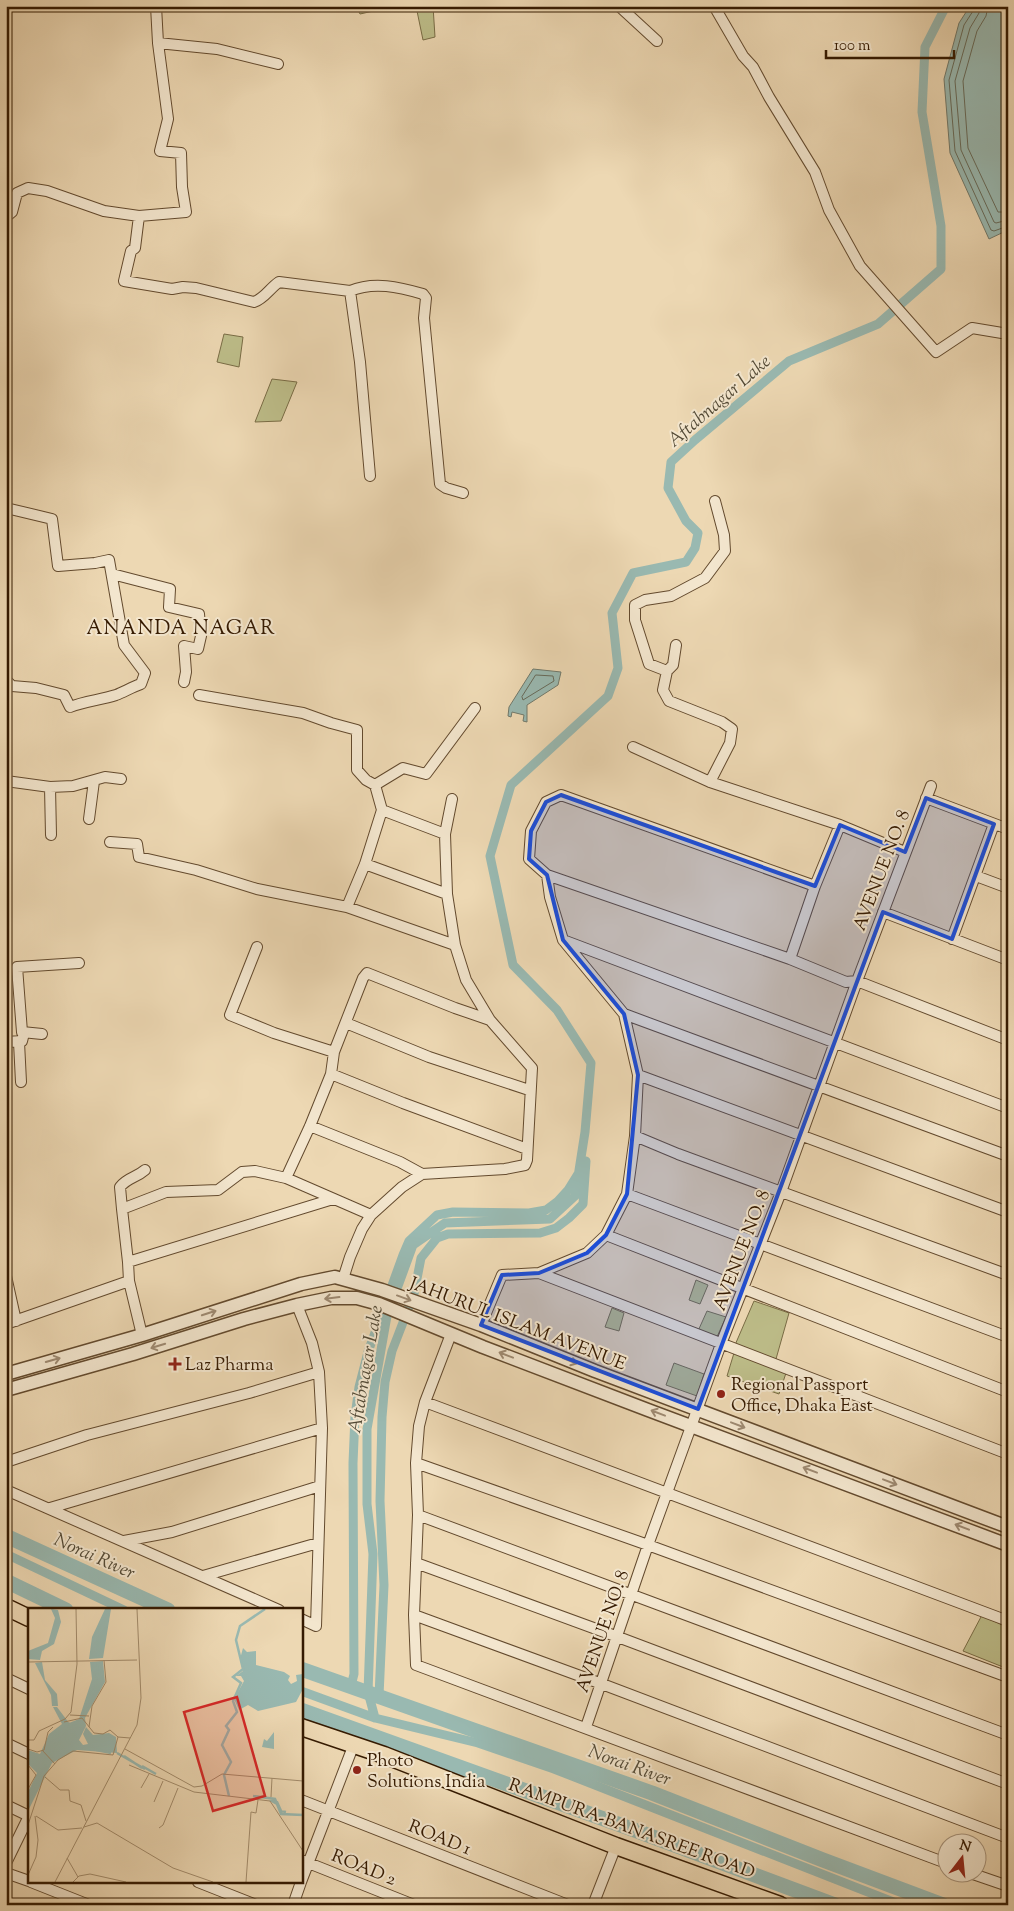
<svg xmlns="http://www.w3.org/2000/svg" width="1014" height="1911" font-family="'Sorts Mill Goudy',serif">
	<rect width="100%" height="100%" fill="#edd8b3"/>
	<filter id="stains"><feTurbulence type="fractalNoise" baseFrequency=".004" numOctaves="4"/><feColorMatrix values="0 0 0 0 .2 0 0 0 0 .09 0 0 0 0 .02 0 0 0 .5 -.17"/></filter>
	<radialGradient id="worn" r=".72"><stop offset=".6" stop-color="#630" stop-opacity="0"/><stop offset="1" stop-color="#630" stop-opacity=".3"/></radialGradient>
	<!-- green -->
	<path fill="#bdbd89" stroke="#796c45" d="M356,6H380L382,9L360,14Z
		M422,6H433L435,37L423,40L417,11Z
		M224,334L243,337L239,367L217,362Z
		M272,379L297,382L281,421L255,422Z
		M696,1280L708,1285L700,1304L689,1300Z
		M754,1301L789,1313L776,1359L735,1345Z
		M612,1308L624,1313L619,1331L605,1327Z
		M707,1311L726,1317L716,1339L698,1331Z
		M734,1353L786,1373L779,1394L727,1376Z
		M674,1363L704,1374L697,1396L666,1385Z
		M982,1615L1008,1628V1669L963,1651Z"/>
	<!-- water -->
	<path fill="#99b9b1" stroke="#71796b" d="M970,6H1008V230L989,239L950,153L944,79L959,23Z
		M533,669L561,672L558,685L527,705V722L523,721L524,715L512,712L511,717L508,716L509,707Z"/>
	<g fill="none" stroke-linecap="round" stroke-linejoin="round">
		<!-- shore -->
		<path stroke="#676a59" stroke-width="1" d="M974,6L973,11L964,25L949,80L955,151L991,230L994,231L1008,226
			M980,6L979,13L970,28L955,81L961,150L994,222L996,223L1008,220
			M988,6L986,16L977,31L963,81L968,148L998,212H1008
			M536,675L553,676L554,681L523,700L522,697Z"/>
		<!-- canal -->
		<path stroke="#99b9b1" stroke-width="9" d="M586,1161L583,1204L569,1218L556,1228L540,1233L448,1234L437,1238L421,1258L414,1294L392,1351L385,1382L382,1417L380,1501L384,1585L379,1696L351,1686L354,1674L353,1463L355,1416L359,1387L368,1352L403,1255L409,1241L437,1215L453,1212L529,1213L546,1210L558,1201L568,1190Z
			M6,1554L124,1610
			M301,1691L375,1718L478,1743L554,1769L901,1905
			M375,1718L368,1692L373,1554L367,1504V1429L387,1316L413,1245L445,1223L550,1219L575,1196L585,1132L591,1063L557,1010L513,965L490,856L511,785L608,696L618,668L612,613L633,573L686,562L695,548L698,533L686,521L668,488L671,462L695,440L789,361L878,324L941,269V226L922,112L925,47L946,6"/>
		<!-- river -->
		<path stroke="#99b9b1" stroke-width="15" d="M6,1536L168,1610
			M6,1581L66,1610
			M301,1669L652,1793L823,1860L943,1905
			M301,1710L629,1828L835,1905"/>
		<defs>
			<path id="minor" d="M619,6L657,41
				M714,6L743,56L753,67L769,97L815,172L829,210L860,266L936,352L972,328L1008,334
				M158,43L217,49L278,64
				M139,216L135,248L131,251L124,281L172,289L183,287L196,288L254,302C264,299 270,288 279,282L350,291L360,362L370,476
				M6,217L12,212L17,193L28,188L47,191L104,211L139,216L186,212L182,187L181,153L160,151L168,119L158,43L156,6
				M350,291C374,281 399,287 423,294L426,298L424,318L440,484L446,488L463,493
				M6,508L52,519L58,566L95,563L109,560L124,645L145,673L141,684C132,687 124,692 116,695C101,700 85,701 70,707L64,695L36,688L12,686L6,680
				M112,574L170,589L169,607L199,614L201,636L198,649L184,646L186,672L184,682
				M676,645L673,665L667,671L649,664L635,620V605L645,600L671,596L705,578L725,551L724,535L715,501
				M667,671L663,690L669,701L722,722L732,729L730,743L710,782
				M199,695L303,713L331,723L357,730V770L366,780L375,785L382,810L365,864L347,907
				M633,747L710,782L840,825L905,852
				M6,781L50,787L73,786L105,777L121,779
				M375,785L403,768L426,774L475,708
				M50,787L51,835
				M926,798L1008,829
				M382,810L445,834
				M89,819L94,781
				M110,842L137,844L139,857L196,870L257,889L347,907L455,945
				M365,864L447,894
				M547,875L529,859L531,831L546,802L561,795L815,886L790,959
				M976,876L1008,888
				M815,886L840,825
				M883,912L1008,960
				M952,939L994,824
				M563,940L1008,1108
				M257,947L230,1015L274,1033L334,1052
				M624,1014L1008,1156
				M346,1023L429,1057L529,1090
				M42,1034L22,1032L17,967L79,963
				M6,1042L22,1041L23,1037
				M19,1042L21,1082
				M331,1074L403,1103L527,1149
				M638,1075L1008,1212
				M310,1126L400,1162L422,1174
				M635,1136L678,1154L1008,1275
				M286,1178L310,1126L331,1074L334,1052L363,978L367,973L455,1008L490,1020
				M627,1194L1008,1337
				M122,1209L120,1187C128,1177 136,1178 145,1170
				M606,1235L1008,1392
				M128,1262L122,1209L166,1192L218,1190L242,1172L255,1171L286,1178L371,1215
				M539,1273L1008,1454
				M6,1276L16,1321
				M343,1279L350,1257L362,1229L371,1215L402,1187L422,1174L505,1169L525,1165L527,1160L532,1068L490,1020L466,980L455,945L447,894L445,834L452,799
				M297,1305L312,1343L319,1372L322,1428L316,1626L301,1619
				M6,1324L129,1281
				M481,1325L502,1275L539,1273L587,1253L606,1235L627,1194L635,1136L638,1075L624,1014L563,940L550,897L547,875L790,959L846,982L857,981L1008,1040
				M451,1334L425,1402L419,1426L416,1463L418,1515L414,1615L416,1665L946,1863
				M142,1335L129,1281L128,1262L333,1199
				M425,1402L1008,1621
				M6,1462L87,1435L249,1393L319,1372
				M416,1463L648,1545L1008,1677
				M6,1490L279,1610
				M50,1508L322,1428
				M418,1515L1008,1735
				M124,1541L172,1532L320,1486
				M416,1563L618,1637L1008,1784
				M203,1576L318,1543
				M414,1615L602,1684L1008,1838
				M6,1678L29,1689
				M586,1727L648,1545L721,1344L781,1192L857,981L931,786
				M6,1743L29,1754
				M301,1800L568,1905
				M6,1805L29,1816
				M301,1860L414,1905
				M6,1863L29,1816
				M6,1873L29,1881
				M973,1874L1008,1886
				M31,1882L89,1905
				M198,1882L256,1905
				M301,1882L354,1744
				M293,1905L301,1882
				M593,1905L616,1846"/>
			<path id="tertiary" d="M6,1374L142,1335L301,1284L335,1277L382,1290L481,1325L595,1371L1008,1527
				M6,1390L133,1354L244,1319L297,1305L331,1298H357L379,1304L483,1347L648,1410L1008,1545"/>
			<path id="primary" d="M6,1607L29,1618
				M301,1727L384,1755L616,1846L780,1905"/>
		</defs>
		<!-- minor casing -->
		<use href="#minor" stroke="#634a2e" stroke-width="12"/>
		<!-- tertiary casing -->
		<use href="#tertiary" stroke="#634a2e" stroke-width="15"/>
		<!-- primary casing -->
		<use href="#primary" stroke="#351a01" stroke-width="19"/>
		<!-- minor -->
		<use href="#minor" stroke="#f3e6ce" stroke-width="10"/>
		<!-- tertiary -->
		<use href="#tertiary" stroke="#f3e6ce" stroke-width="12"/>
		<!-- primary -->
		<use href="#primary" stroke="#edd8b3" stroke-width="16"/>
	</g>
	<!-- one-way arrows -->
	<defs><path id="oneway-shaft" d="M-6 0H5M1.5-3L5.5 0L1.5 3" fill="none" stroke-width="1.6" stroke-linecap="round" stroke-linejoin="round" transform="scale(1.25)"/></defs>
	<g stroke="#9e8a72">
		<use href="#oneway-shaft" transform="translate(332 1298) rotate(173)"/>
		<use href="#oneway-shaft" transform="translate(404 1298) rotate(20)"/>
		<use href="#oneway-shaft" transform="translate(209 1313) rotate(-18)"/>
		<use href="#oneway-shaft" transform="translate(158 1346) rotate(163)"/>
		<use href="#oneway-shaft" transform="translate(506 1355) rotate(-159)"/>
		<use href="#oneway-shaft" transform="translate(53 1360) rotate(-16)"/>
		<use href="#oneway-shaft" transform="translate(570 1361) rotate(22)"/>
		<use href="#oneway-shaft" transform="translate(658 1413) rotate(-159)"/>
		<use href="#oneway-shaft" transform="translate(738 1425) rotate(21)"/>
		<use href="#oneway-shaft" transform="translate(810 1470) rotate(-159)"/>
		<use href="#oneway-shaft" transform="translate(890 1482) rotate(21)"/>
		<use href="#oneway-shaft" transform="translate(962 1527) rotate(-159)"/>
	</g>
	<!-- marked area -->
	<path fill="#1d4ed8" fill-opacity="0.2" stroke="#1d4ed8" stroke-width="4" stroke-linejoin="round" d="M561,795L815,886L840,825L905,852L926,798L994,824L952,939L883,912L698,1409L481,1325L502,1275L539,1273L587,1253L606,1235L627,1194L638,1075L624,1014L563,940L547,875L529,859L531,831L546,802Z"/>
	<!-- markers -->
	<g fill="#8f2418" stroke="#f3e6ce" stroke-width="2">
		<path d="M172.5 1356.5h5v5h5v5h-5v5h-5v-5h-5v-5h5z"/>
		<circle cx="721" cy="1394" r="5"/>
		<circle cx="357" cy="1770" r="5"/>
	</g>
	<g text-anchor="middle" stroke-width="4" stroke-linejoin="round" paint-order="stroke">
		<!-- street labels -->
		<g font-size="18" fill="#351a01" stroke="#f3e6ce">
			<text transform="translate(881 870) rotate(-69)" y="6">AVENUE NO. 8</text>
			<text transform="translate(741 1250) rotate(-69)" y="6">AVENUE NO. 8</text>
			<text transform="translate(518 1323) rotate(21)" y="6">JAHURUL ISLAM AVENUE</text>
			<text transform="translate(602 1631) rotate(-71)" y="6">AVENUE NO. 8</text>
			<text transform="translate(632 1828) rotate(20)" y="6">RAMPURA-BANASREE ROAD</text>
			<text transform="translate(440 1837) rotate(22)" y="6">ROAD 1</text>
			<text transform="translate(364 1867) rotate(22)" y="6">ROAD 2</text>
		</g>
		<!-- poi labels -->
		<g font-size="18" fill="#351a01" stroke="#f3e6ce" text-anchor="start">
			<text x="185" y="1370">Laz Pharma</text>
			<text x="731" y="1390">Regional Passport<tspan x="731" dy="21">Office, Dhaka East</tspan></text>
			<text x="367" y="1766">Photo<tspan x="367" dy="21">Solutions India</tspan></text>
		</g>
		<!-- water labels -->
		<g font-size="19" font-style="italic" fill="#534a36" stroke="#f3e6ce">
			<text transform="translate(718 400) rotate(-41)" y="7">Aftabnagar Lake</text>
			<text transform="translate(364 1369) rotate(-80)" y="7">Aftabnagar Lake</text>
			<text transform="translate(95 1555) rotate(24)" y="7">Norai River</text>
			<text transform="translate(630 1764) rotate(20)" y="7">Norai River</text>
		</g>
		<!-- quarter labels -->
		<g font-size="20" letter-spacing="1" fill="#351a01" stroke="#f3e6ce">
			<text x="181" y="634">ANANDA NAGAR</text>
		</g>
	</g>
	<!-- overview -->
	<g transform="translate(28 1608)">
		<rect width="275" height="275" fill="#edd8b3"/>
		<path d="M23,1L30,2L33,14L26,36L14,43L12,52L0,51V43L20,35L27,10ZM77,1H83L75,50L61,51L64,29ZM215,40L219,44L228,43V57L256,64L262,68L260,72L263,76L269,73L268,67L275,66V81L268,94L230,103L220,97L211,102L206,91L216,73L213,68H208L215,63L212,51ZM75,53L77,74L57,110L58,118L51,132L55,137L60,136L55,126L58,119L65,127L81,125L88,129L89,145L49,142L24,155L0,203V184L9,165L0,156V142L12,146L21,126L34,116L25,99H29L41,115L51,111L64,71L62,54ZM14,54L17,72L29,86L30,98H24L23,87L7,55ZM246,124V141L234,139L236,131L239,133Z" fill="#99b9b1"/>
		<path fill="none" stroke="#99b9b1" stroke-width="2.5" d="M56,106L68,77L70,55M40,115L47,119L52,114M38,123L39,132L45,137L83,145M89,145L117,161M22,146L40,115M96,148L114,160M114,158L128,166M201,188L196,167L203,154L194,137L201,122L198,118L209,104L205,93L213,75L205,69L215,61L208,32L212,18L237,1M225,188L247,191L252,203L258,204M243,191L249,194L254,205M0,192L19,149M242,192L249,196L253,206L275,207"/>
		<path fill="none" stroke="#a38c6c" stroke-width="1" d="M0,54L109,52M42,107L61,108M36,114L54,110L66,125L75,126L82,122L90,129L102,130M61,119L64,98L78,74L76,52M0,132H6L11,123L37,111L43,104L49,56L48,1M0,141L9,144L16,142L20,124L25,119M97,141L166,179L174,178L194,166L275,173M14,142L27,156M0,157L8,167L0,181M101,157L166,184L242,193L275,243M17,169L32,182H41L42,193L53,197L58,213M113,180L121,166M243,189L244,170M126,194L135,173M8,208L30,222L54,220M0,217L16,168L30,152L45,143L85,147L90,129M56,219L69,215L145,260L185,274M131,220L135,217L150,180M39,250L50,269M0,267L8,249L10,232L7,208M27,274L109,117L113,90L109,1M45,274L51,268L62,266L98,274M218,274L223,204L228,205L230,192"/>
		<path fill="#d62828" fill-opacity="0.15" stroke="#d62828" stroke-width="2.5" d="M209,89L237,188L185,203L156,104Z"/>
		<rect width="275" height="275" fill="none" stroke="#351a01" stroke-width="2.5"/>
	</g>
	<!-- margin -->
	<rect width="1014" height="1911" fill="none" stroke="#edd8b3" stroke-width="25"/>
	<rect x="8" y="8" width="999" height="1896" fill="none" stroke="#351a01" stroke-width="2.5"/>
	<rect x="12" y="12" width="989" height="1886" fill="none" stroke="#351a01"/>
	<!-- north arrow -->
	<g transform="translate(962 1858) rotate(16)"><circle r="24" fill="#f3e6ce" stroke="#a7947c"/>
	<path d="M0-4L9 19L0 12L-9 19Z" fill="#8f2418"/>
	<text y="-8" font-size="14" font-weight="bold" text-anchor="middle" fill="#351a01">N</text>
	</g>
	<!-- scale -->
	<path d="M826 50v8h128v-8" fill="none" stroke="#351a01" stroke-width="2.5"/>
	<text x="834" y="50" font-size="15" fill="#351a01" stroke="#f3e6ce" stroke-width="4" paint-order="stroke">100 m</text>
	<rect width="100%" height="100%" filter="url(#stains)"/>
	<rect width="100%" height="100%" fill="url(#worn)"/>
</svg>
